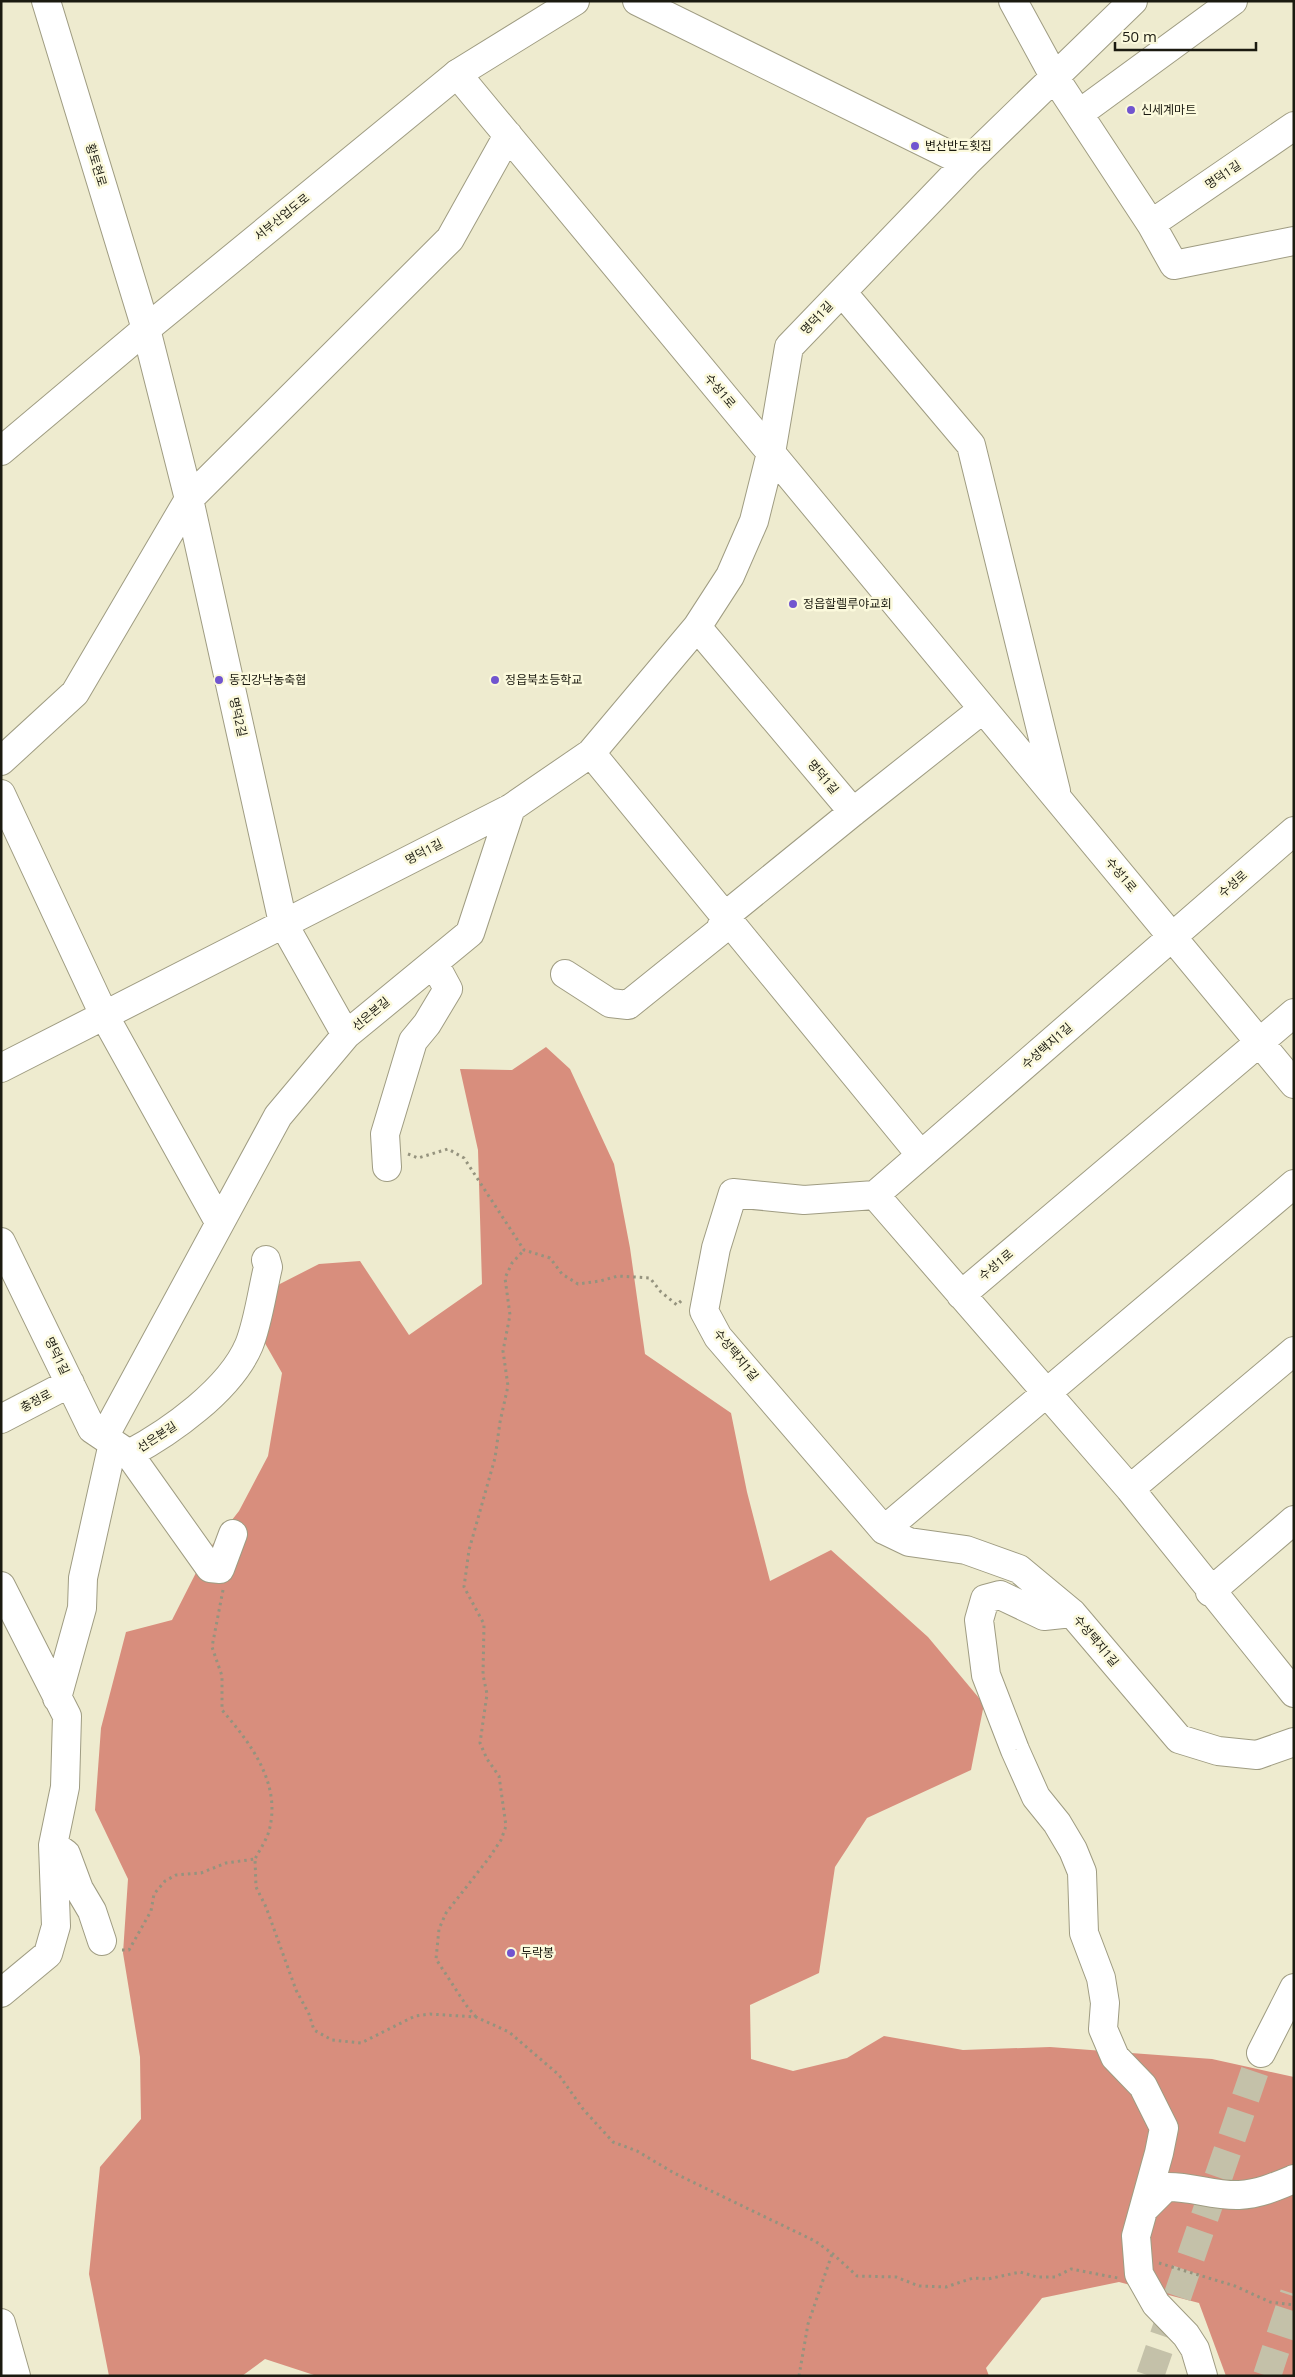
<svg xmlns="http://www.w3.org/2000/svg" width="1295" height="2377" font-family="'Open Sans','Noto Sans KR',sans-serif">
	<rect width="100%" height="100%" fill="#eeebcf"/>
	<!-- forest -->
	<path fill="#d88e7d" d="M546,1047L570,1069L614,1164L630,1248L645,1354L731,1413L747,1492L770,1581L831,1550L928,1637L984,1704L971,1770L867,1818L835,1867L819,1973L750,2005L751,2059L793,2071L847,2058L884,2036L963,2050L1050,2047L1212,2059L1294,2077V2376H1226L1199,2303L1119,2282L1042,2298L986,2368L989,2376H317L265,2359L242,2376H109L89,2274L100,2167L141,2119L140,2057L123,1953L128,1879L95,1810L101,1728L126,1632L172,1620L206,1553L239,1511L268,1456L282,1373L258,1331L272,1288L319,1264L360,1261L409,1335L482,1284L478,1150L460,1069L512,1070Z"/>
	<g fill="none" stroke-linecap="round" stroke-linejoin="round">
		<!-- minor-tunnel -->
		<path stroke="#c4c1a9" stroke-width="28" stroke-dasharray="28 14" stroke-linecap="butt" d="M1150,2376L1261,2053
			M1267,2376L1294,2294"/>
		<defs>
			<path id="minor" d="M637,1L966,163
				M1013,1L1055,78L1151,224L1174,265L1294,241
				M457,74L1294,1084
				M1080,113L1233,1
				M1151,224L1294,126
				M842,292L971,445L1056,791
				M146,329L189,499L283,923L346,1035
				M697,627L853,812
				M591,753L920,1154
				M1,761L75,693L189,499L450,239L508,135
				M1,794L104,1015L219,1222
				M1294,831L875,1195L804,1200L733,1193L716,1248L704,1311L718,1337L884,1530L909,1542L966,1550L1019,1569L1072,1613L1179,1739L1218,1751L1257,1755L1294,1742
				M725,916L853,812L983,709
				M565,974L610,1003L628,1005L720,931L725,916
				M1,1068L511,808L591,753L697,627L730,576L754,521L771,453L789,347L966,163L1133,1
				M387,1167L385,1134L413,1041L427,1024L448,989L434,963
				M875,1195L1130,1489L1294,1693
				M1,1242L92,1429L129,1454L210,1568L220,1569L233,1534
				M961,1295L1294,1013
				M1,1419L70,1383
				M104,1437L278,1116L346,1035L470,933L511,808
				M129,1454C170,1432 230,1390 249,1345C258,1323 262,1292 268,1267L266,1260
				M1130,1489L1294,1351
				M884,1530L1294,1184
				M1,1586L67,1716L65,1787L53,1845L56,1926L48,1954L1,1993
				M1210,1592L1294,1520
				M1072,1613L1044,1616L1000,1595L985,1599L979,1620L986,1675L1015,1750L1036,1797L1057,1823L1073,1850L1082,1872L1084,1933L1101,1978L1105,2003L1103,2029L1115,2057L1143,2086L1164,2128L1159,2153L1136,2236L1139,2274L1156,2304L1186,2335L1195,2349L1203,2376
				M57,1698L82,1608L83,1578L113,1443
				M55,1846L66,1854L79,1889L92,1911L102,1941
				M1261,2053L1294,1988
				M1144,2209L1166,2187C1190,2186 1214,2196 1239,2195C1259,2194 1275,2187 1294,2179"/>
			<path id="major" d="M46,1L146,329
				M1,451L146,329L457,74L575,1
				M1,2323L16,2376"/>
		</defs>
		<!-- minor casing -->
		<use href="#minor" stroke="#9f9c82" stroke-width="30"/>
		<!-- major casing -->
		<use href="#major" stroke="#9f9c82" stroke-width="30"/>
		<!-- path -->
		<path stroke="#95937e" stroke-width="3" stroke-dasharray="2.5 4" stroke-linecap="butt" d="M408,1154L418,1158L448,1149L464,1158L524,1250L550,1258L562,1274L578,1284L600,1281L618,1276L650,1278L661,1292L677,1305L683,1299
			M223,1590L212,1647L222,1676V1710C250,1743 280,1781 270,1827C268,1838 260,1849 255,1859
			M122,1950H129L151,1911L154,1894L165,1881L176,1875L201,1873L226,1863L255,1859L256,1887L266,1907L296,1990L309,2014L314,2030L332,2040L361,2043L415,2016L430,2014L476,2017L509,2032L559,2075L583,2109L613,2142L637,2151L674,2173L815,2241L833,2254L857,2276L896,2277L919,2286L946,2287L973,2278L988,2279L1020,2272L1037,2277H1055L1071,2269L1118,2278
			M476,2017L466,2005L436,1959L439,1929L446,1913L489,1858L501,1840L506,1826L499,1776L487,1759L480,1743L487,1694L483,1675L484,1624L464,1587L469,1550L495,1458L500,1422L508,1386L503,1351L510,1315L505,1278L512,1263L524,1250
			M1159,2263L1235,2286L1270,2302L1294,2305
			M799,2376L808,2324L832,2254"/>
		<!-- minor -->
		<use href="#minor" stroke="#fff" stroke-width="28"/>
		<!-- major -->
		<use href="#major" stroke="#fff" stroke-width="28"/>
	</g>
	<!-- markers -->
	<g fill="#7155cf" stroke="#fbf9dc" stroke-width="2">
		<circle cx="1131" cy="110" r="5"/>
		<circle cx="915" cy="146" r="5"/>
		<circle cx="793" cy="604" r="5"/>
		<circle cx="219" cy="680" r="5"/>
		<circle cx="495" cy="680" r="5"/>
		<circle cx="511" cy="1953" r="5"/>
	</g>
	<g text-anchor="middle" stroke-width="5" stroke-linejoin="round" paint-order="stroke">
		<!-- poi labels -->
		<g font-size="12" fill="#1b1a10" stroke="#fbf9dc" text-anchor="start">
			<text x="1141" y="114">신세계마트</text>
			<text x="925" y="150">변산반도횟집</text>
			<text x="803" y="608">정읍할렐루야교회</text>
			<text x="229" y="684">동진강낙농축협</text>
			<text x="505" y="684">정읍북초등학교</text>
			<text x="521" y="1957">두락봉</text>
		</g>
		<!-- street labels -->
		<g font-size="12" fill="#1b1a10" stroke="#fbf9dc">
			<text transform="translate(96 165) rotate(73)" y="4">황토현로</text>
			<text transform="translate(1223 175) rotate(-34)" y="4">명덕1길</text>
			<text transform="translate(282 217) rotate(-39)" y="4">서부산업도로</text>
			<text transform="translate(817 318) rotate(-46)" y="4">명덕1길</text>
			<text transform="translate(720 391) rotate(50)" y="4">수성1로</text>
			<text transform="translate(238 717) rotate(77)" y="4">명덕2길</text>
			<text transform="translate(823 777) rotate(50)" y="4">명덕1길</text>
			<text transform="translate(424 852) rotate(-27)" y="4">명덕1길</text>
			<text transform="translate(1121 875) rotate(50)" y="4">수성1로</text>
			<text transform="translate(1233 884) rotate(-41)" y="4">수성로</text>
			<text transform="translate(371 1014) rotate(-40)" y="4">선은본길</text>
			<text transform="translate(1047 1046) rotate(-41)" y="4">수성택지1길</text>
			<text transform="translate(996 1265) rotate(-40)" y="4">수성1로</text>
			<text transform="translate(736 1355) rotate(51)" y="4">수성택지1길</text>
			<text transform="translate(57 1356) rotate(64)" y="4">명덕1길</text>
			<text transform="translate(36 1401) rotate(-28)" y="4">충정로</text>
			<text transform="translate(157 1437) rotate(-33)" y="4">선은본길</text>
			<text transform="translate(1096 1641) rotate(50)" y="4">수성택지1길</text>
		</g>
	</g>
	<!-- border -->
	<rect width="1295" height="2377" fill="none" stroke="#1b1a10" stroke-width="5"/>
	<!-- scale -->
	<path d="M1115 42v8h141v-8" fill="none" stroke="#1b1a10" stroke-width="2.5"/>
	<text x="1122" y="42" font-size="15" fill="#1b1a10" stroke="#fbf9dc" stroke-width="4" paint-order="stroke">50 m</text>
</svg>
